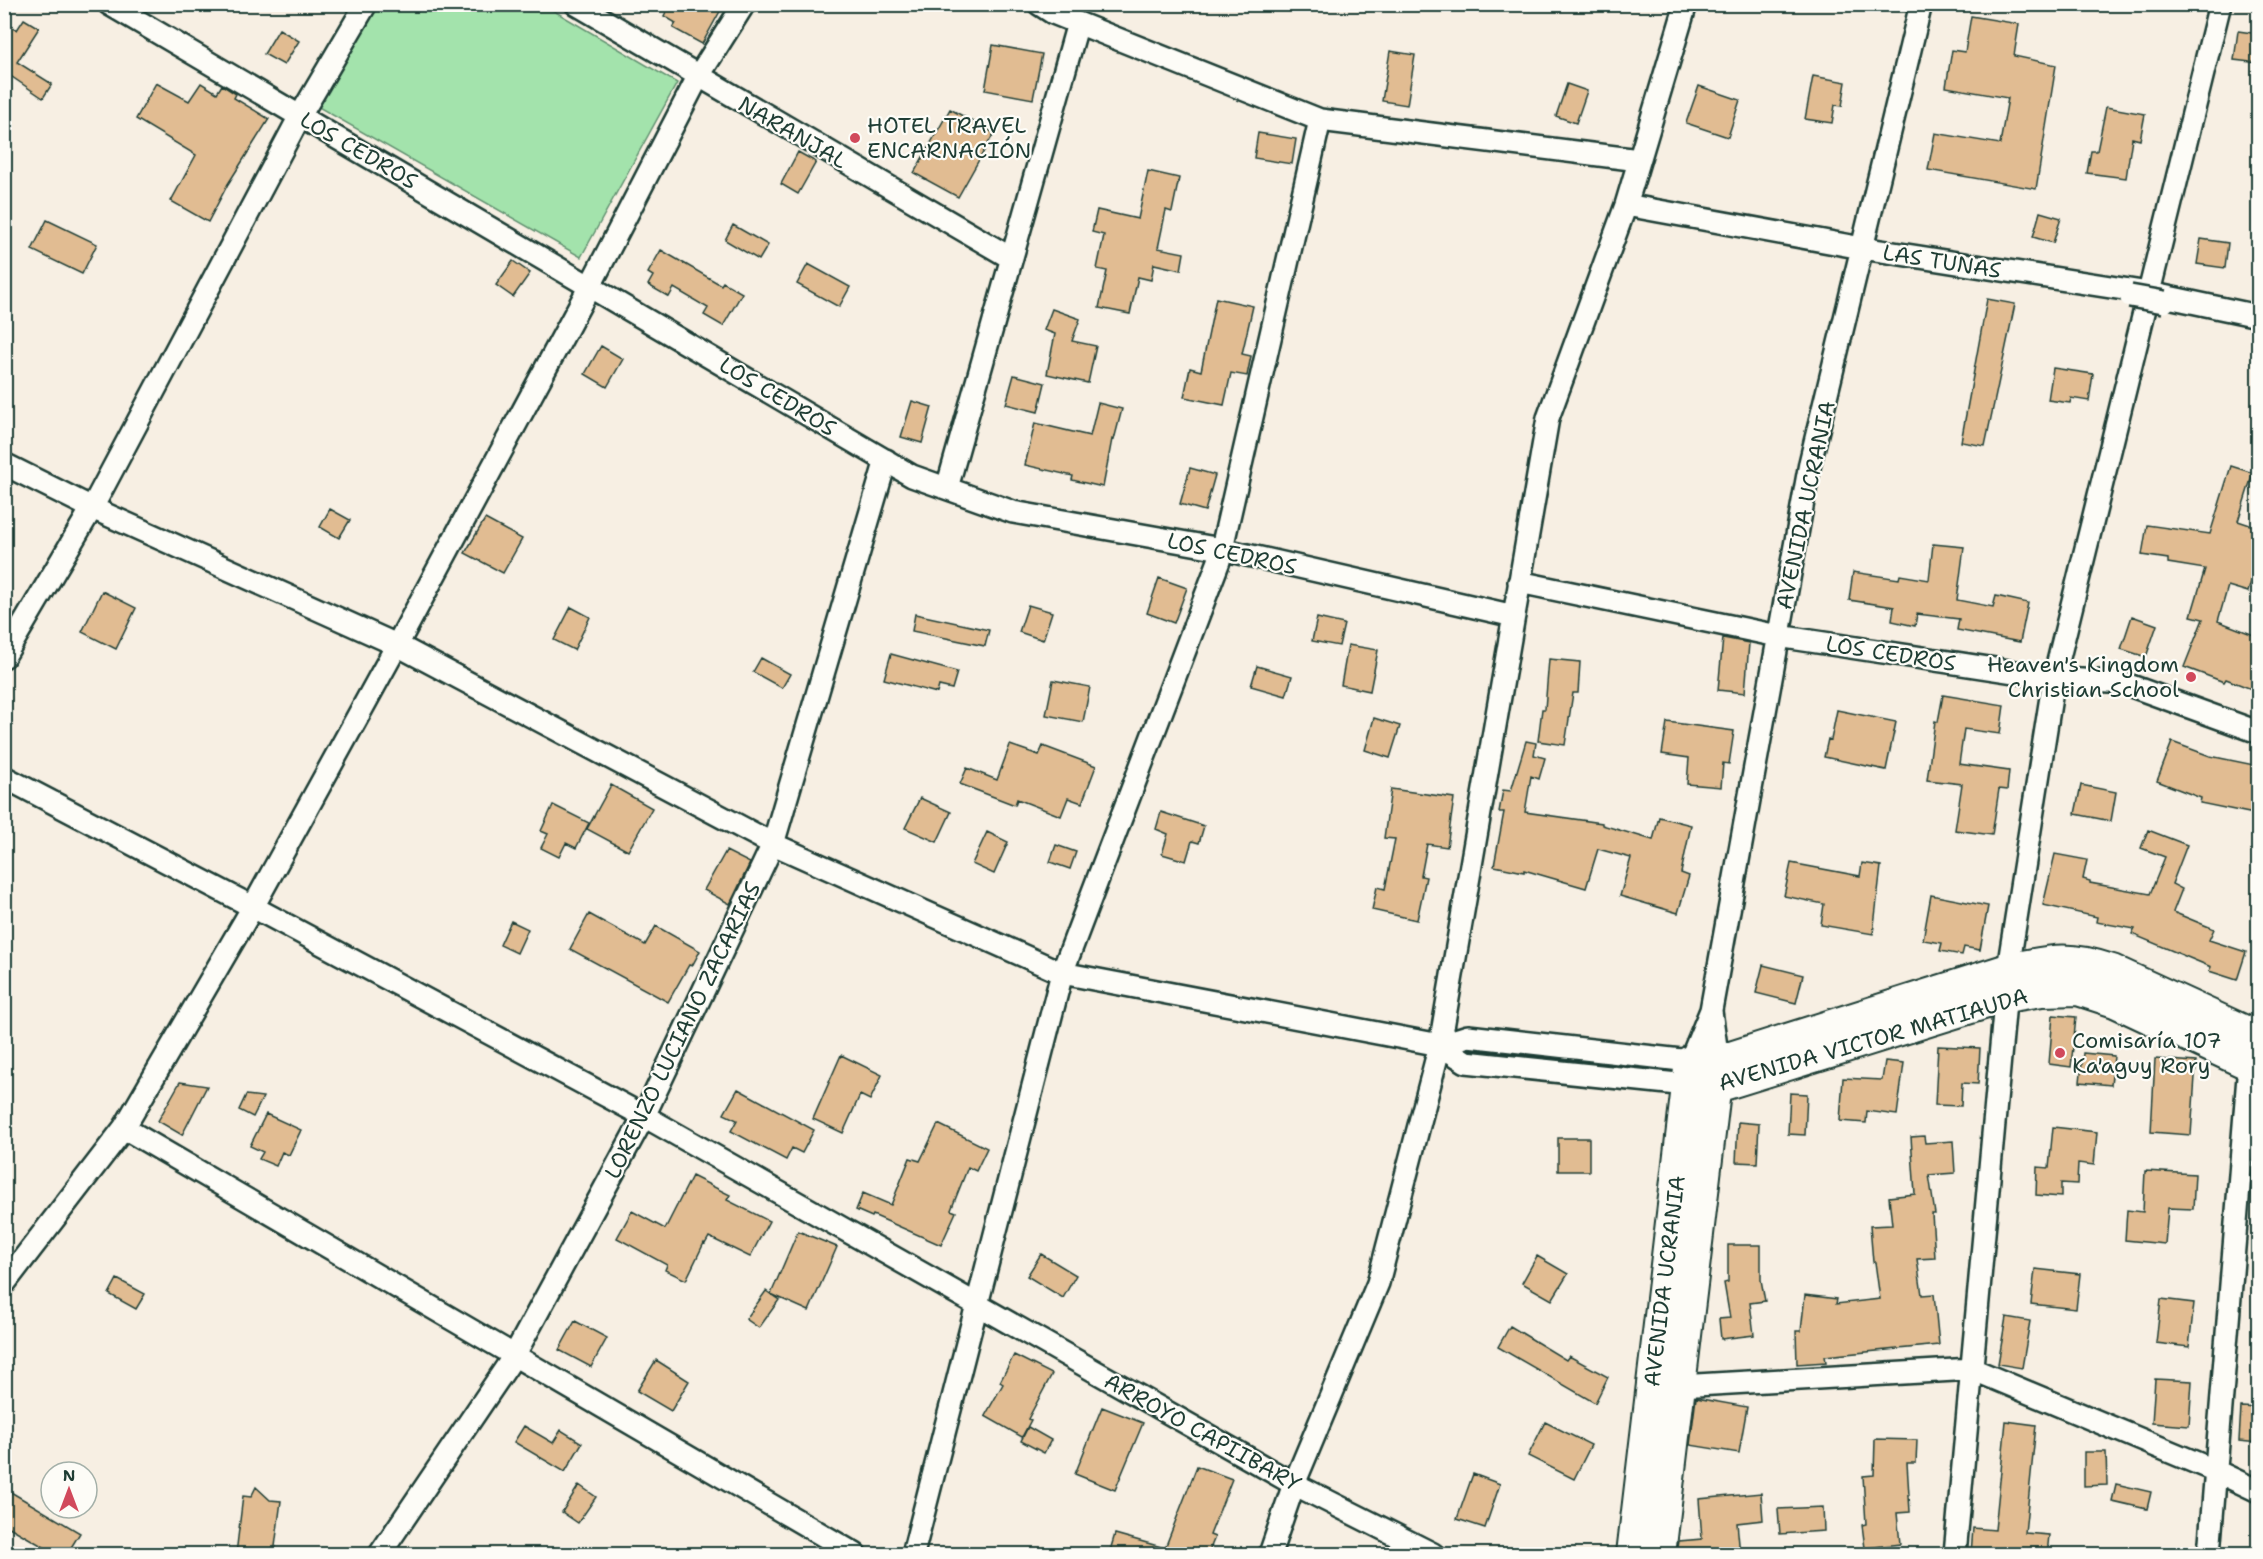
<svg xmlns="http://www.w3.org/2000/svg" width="2263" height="1559" font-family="'Shantell Sans',sans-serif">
	<rect width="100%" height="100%" fill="#f7efe3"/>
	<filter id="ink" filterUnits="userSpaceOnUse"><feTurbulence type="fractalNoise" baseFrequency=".0167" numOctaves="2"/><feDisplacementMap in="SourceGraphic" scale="12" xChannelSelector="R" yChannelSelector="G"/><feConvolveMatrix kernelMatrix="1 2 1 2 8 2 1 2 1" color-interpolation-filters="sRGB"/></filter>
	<g filter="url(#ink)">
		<!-- green -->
		<path fill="#a3e3ac" stroke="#619070" stroke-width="1.5" d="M360,5H544L677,83L581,257L308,101Z"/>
		<!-- building -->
		<path fill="#e1bc92" stroke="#1f3d34" stroke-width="1.5" d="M670,4H724L702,44L673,28L676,23L664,16Z
			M1971,16L2019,24L2014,56L2056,65L2036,189L1928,170L1935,133L2000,144L2008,98L1946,87L1952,50L1965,52Z
			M24,19L39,28L17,62L52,84L43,98L9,75L4,82V22L17,30Z
			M279,29L299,41L284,65L264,54Z
			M2238,31L2259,34V63L2234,60Z
			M993,45L1042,54L1033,99L985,90Z
			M1390,51L1415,55L1407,105L1382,101Z
			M1813,76L1846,82L1842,106L1835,105L1832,123L1805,119Z
			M156,83L189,101L201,83L217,93L222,85L236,94L234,98L269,119L228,184L208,222L171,201L196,155L136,119Z
			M1567,84L1587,91L1576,123L1556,116Z
			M1699,86L1740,100L1728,137L1686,123Z
			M2106,107L2145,114L2140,140L2132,138L2126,178L2087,173L2091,151H2097Z
			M950,109L994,133L958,197L914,173Z
			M1258,133L1296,139L1292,164L1254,158Z
			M798,152L816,162L798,194L781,184Z
			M1148,171L1179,178L1172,212L1166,210L1158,248L1184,253L1181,270L1154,264L1151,280L1138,277L1130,314L1099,308L1107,271L1097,269L1104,235L1092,232L1097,210L1138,219Z
			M2040,212L2061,218L2053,243L2033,237Z
			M47,220L97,244L82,274L32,250Z
			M733,225L768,245L759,260L725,240Z
			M2201,239L2228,243L2225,268L2197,264Z
			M661,250L721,285L723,282L742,293L723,326L704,315L708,308L674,288L669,297L648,285L653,276L648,273Z
			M513,261L530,273L513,297L496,285Z
			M808,264L850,287L839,307L797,284Z
			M1216,298L1253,306L1242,354L1251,356L1247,376L1231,373L1224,405L1184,397L1190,368L1201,371Z
			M1987,299L2015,304L1985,446L1961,442Z
			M1052,309L1080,319L1072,341L1096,346L1088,383L1047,374L1055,334L1044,330Z
			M601,346L623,359L607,387L585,374Z
			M2053,368L2093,374L2089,401L2071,398L2070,403L2048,400Z
			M1014,375L1045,383L1038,412L1006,404Z
			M912,401L932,407L922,443L901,437Z
			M1098,403L1122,409L1114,440L1112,439L1103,487L1072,480L1073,476L1025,465L1035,423L1090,436Z
			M2231,466L2253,473L2238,521L2259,528V569L2255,568L2248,592L2228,586L2218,621L2259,637V692L2226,679L2224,682L2184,667L2203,619L2191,616L2205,569L2168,563V559L2142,555L2147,525L2210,534Z
			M1190,468L1215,475L1205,511L1180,504Z
			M330,509L350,520L339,538L320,527Z
			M485,519L522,539L503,573L465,553Z
			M1933,544L1964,547L1957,600L1993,607L1996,596L2028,603L2020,642L1957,630L1959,619L1917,614L1915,626L1892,621L1894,607L1849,600L1853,572L1899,579L1900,575L1929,580Z
			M1159,578L1187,588L1174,623L1147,613Z
			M102,591L136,608L116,649L82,632Z
			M1028,605L1052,612L1043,640L1019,632Z
			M571,607L590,617L574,650L554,640Z
			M915,614L989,630L985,646L912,631Z
			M2132,616L2157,625L2146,657L2121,649Z
			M1317,618L1344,624L1339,646L1312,641Z
			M1723,638L1749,643L1745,693L1718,690Z
			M1348,645L1378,650L1370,691L1341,685Z
			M891,654L957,672L952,689L939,686L937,693L884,679Z
			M761,658L790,674L782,688L753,672Z
			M1549,659L1580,662L1578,693H1573L1565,745L1538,741L1542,709H1545Z
			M1257,666L1292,676L1286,696L1251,686Z
			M1053,680L1090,687L1083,722L1046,715Z
			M1943,695L2004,705L2000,734L1964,729L1959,764L2009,771L2007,790L1999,789L1992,835L1955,830L1962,784L1927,780L1935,721L1938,722Z
			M1837,710L1896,722L1886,770L1824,757L1828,739L1831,740Z
			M1374,718L1400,726L1390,758L1365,750Z
			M1667,722L1734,731L1729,764L1723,763L1721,787L1687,784L1689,758L1662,754Z
			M1526,741L1536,743L1534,755L1545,758L1539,779L1531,776L1525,812L1602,823V825L1653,840L1659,817L1691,825L1681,873L1689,876L1678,913L1620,896L1631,858L1598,849L1586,888L1524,870V872L1494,866L1504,812H1499L1503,790L1511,791Z
			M2172,742L2210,756L2259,766V815L2200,803L2201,798L2157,781Z
			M1010,745L1039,755L1043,746L1096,766L1082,803L1068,798L1061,816L1017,799L1015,805L960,784L967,768L997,780Z
			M611,785L652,808L628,851L587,829Z
			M2081,785L2116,792L2111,821L2075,814Z
			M1391,789L1454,798L1447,847L1427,844L1421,876L1426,877L1417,920L1372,910L1377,887L1385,889L1395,839L1384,838Z
			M920,798L951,812L937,842L905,828Z
			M553,805L589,823L576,848L566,843L559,857L541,848L548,834L541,831Z
			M1161,812L1204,826L1199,843L1192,841L1186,861L1162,854L1168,834L1156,829Z
			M2148,830L2187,845L2172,884L2182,889L2173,912L2214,929L2209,940L2246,952L2237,980L2209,971L2211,967L2132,934L2135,929L2096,922L2097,917L2043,905L2055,854L2087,860L2083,879L2090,881V883L2150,894L2165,857L2141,848Z
			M987,832L1008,842L994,874L972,864Z
			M1056,845L1076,852L1070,869L1050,862Z
			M726,851L750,863L730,904L704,890Z
			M1791,863L1860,876L1862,863L1881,866L1873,934L1821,925L1824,904L1784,896Z
			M1931,895L1988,906L1980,950L1964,947L1962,955L1940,951L1942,943L1923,940Z
			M589,914L645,945L656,926L700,951L692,966L689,965L668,1002L570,949Z
			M511,921L528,929L517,953L500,945Z
			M1763,965L1803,975L1796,1003L1756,993Z
			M2053,1015L2076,1017L2071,1067L2049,1064Z
			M1938,1046L1980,1048L1978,1084L1962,1083L1961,1106L1935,1105Z
			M2083,1053L2114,1056L2111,1085L2080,1082Z
			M841,1055L882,1075L870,1100L860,1095L843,1133L813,1119Z
			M2155,1059L2196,1062L2191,1135L2151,1132Z
			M1885,1061L1904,1063L1897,1115L1867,1111L1866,1123L1840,1121L1843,1078L1882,1080Z
			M180,1082L207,1086L182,1135L158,1121Z
			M738,1089L814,1130L802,1153L792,1148L786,1160L731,1131L737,1120L724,1114Z
			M1790,1093L1807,1094L1805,1135L1788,1134Z
			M246,1095L263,1097L253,1117L239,1110Z
			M266,1114L301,1130L289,1155L282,1152L276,1166L259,1159L263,1152L250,1146Z
			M1738,1122L1759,1124L1757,1163L1736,1162Z
			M938,1124L987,1148L976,1171L968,1167L951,1210L956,1212L941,1245L873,1215L872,1217L856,1210L863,1193L891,1205L910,1158L920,1161Z
			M2053,1127L2097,1132L2094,1165L2078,1163L2077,1184L2061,1183V1197L2036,1195L2037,1167L2049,1168Z
			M1924,1136L1925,1143L1953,1141L1955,1173L1929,1175L1935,1214H1932L1935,1258L1917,1259L1922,1295L1934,1294L1939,1345L1825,1356L1826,1362L1797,1364L1796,1331H1801L1805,1295L1837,1299L1836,1304L1880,1299L1875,1262H1873L1870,1226L1892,1225L1889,1197L1915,1194L1911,1137Z
			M1558,1138H1589V1171H1558Z
			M2145,1171L2195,1174L2193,1209L2168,1208L2165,1244L2125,1240L2127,1210L2143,1212Z
			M692,1176L730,1195L727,1200L769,1221L750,1257L709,1237L705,1244L704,1243L686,1280L665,1270L667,1265L617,1238L632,1211L665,1229Z
			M798,1231L837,1247L809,1311L771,1294Z
			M1728,1245H1761V1280L1765,1301L1750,1303L1754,1335L1721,1339L1719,1319L1730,1318L1724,1283L1728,1282Z
			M1041,1254L1076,1275L1063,1298L1027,1276Z
			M1537,1256L1568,1274L1552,1300L1522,1283Z
			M2035,1269L2080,1274L2076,1309L2031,1304Z
			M117,1279L145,1294L136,1309L109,1294Z
			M766,1291L779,1300L759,1328L746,1319Z
			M2161,1299L2194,1303L2189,1347L2156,1343Z
			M2006,1317L2030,1321L2022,1368L1998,1364Z
			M575,1321L607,1338L591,1367L559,1350Z
			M1510,1326L1566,1360L1569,1356L1608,1377L1595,1403L1498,1347Z
			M1014,1355L1052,1374L1028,1419L1031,1420L1022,1437L985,1416L1003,1384L1000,1382Z
			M656,1360L689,1381L671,1411L637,1391Z
			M2155,1379L2192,1381L2189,1426L2152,1423Z
			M1696,1398L1747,1407L1739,1453L1690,1445Z
			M1102,1407L1143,1423L1115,1490L1075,1474Z
			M2241,1407L2259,1408V1443L2239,1441Z
			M2006,1421L2036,1425L2025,1533L2049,1535L2047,1554H1971L1973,1528L1995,1530Z
			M1545,1422L1591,1445L1574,1479L1528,1456Z
			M524,1426L553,1443L561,1430L582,1443L565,1472L514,1442Z
			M1028,1427L1051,1440L1044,1453L1021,1441Z
			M1875,1439L1917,1440L1916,1463H1907L1910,1512L1897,1513L1900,1544L1865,1548L1862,1525L1866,1524L1863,1476L1874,1475Z
			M2084,1452H2106L2107,1485L2084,1486Z
			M1197,1466L1232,1479L1210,1535L1215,1537L1208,1554H1109L1115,1534L1165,1548Z
			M1473,1474L1500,1484L1485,1528L1457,1519Z
			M2116,1484L2151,1492L2147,1509L2112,1501Z
			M579,1485L596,1497L578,1523L562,1512Z
			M256,1487L270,1500L281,1501L274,1554H236L243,1496L251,1497Z
			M4,1488L80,1533L67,1554H56L4,1524Z
			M1761,1493L1763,1520L1737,1523L1740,1554H1677L1679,1541L1702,1539L1699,1499Z
			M1823,1507L1824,1531L1780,1534L1778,1509Z"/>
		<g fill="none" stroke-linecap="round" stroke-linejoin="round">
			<defs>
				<path id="street" d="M109,4L912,476L1013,512L1221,549L1514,616
					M576,4L1011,258
					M1039,4L1053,13L1320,120L1639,160
					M1626,205L1862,248L2149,293L2258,316
					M4,464L92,508L397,645L773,844L1062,973L1440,1045
					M947,488L1078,23
					M1519,582L1778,636L2054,678L2123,683L2258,732
					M4,657L92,508L300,116L366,4
					M4,777L253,907L644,1116L1294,1484L1433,1554
					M1711,1011L1718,1061
					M1687,1085L1466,1062L1440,1045L1468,1036L1690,1061L1711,1010L1810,463L1921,4
					M124,1128L855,1554
					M4,1284L124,1128L253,907L397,645L590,286L698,77L744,4
					M1667,1384L1679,1386L1972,1369L2216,1471L2258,1491
					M380,1554L514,1356L644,1116L773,844L886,460
					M913,1554L1062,973L1219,561L1320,120
					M1270,1554L1294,1484L1378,1283L1440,1045L1548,418L1626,205L1686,4
					M1955,1554L2008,969L2054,678L2220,4
					M2209,1554L2249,1064L2252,1053"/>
				<path id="secondary" d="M1687,1085L1717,1087L2006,997L2042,991L2078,990L2115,1002L2258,1069
					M1632,1554L1690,1061H1718L2008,969C2052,960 2068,955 2112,970L2258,1037
					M1660,1554L1718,1066"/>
			</defs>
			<!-- street casing -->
			<use href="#street" stroke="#1f3d34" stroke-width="26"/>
			<!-- secondary casing -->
			<use href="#secondary" stroke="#1f3d34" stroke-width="34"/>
			<!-- street -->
			<use href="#street" stroke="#fdfcf7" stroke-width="21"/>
			<!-- secondary -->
			<use href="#secondary" stroke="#fdfcf7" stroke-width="30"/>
			<defs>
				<path id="street-bridge" d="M2130,296L2164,302"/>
			</defs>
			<!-- street-bridge casing -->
			<use href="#street-bridge" stroke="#1f3d34" stroke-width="26" stroke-linecap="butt"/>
			<!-- street-bridge -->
			<use href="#street-bridge" stroke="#fdfcf7" stroke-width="21"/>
		</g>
	</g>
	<!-- markers -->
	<g fill="#d1495b" stroke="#fdfcf7" stroke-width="2">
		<circle cx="855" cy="138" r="6"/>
		<circle cx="2191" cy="677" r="6"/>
		<circle cx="2060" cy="1053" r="6"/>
	</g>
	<g text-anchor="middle" stroke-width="4.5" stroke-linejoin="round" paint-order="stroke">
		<!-- poi labels -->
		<g font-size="22" fill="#1f3d34" stroke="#fdfcf7" text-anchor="start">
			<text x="867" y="133">HOTEL TRAVEL<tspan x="867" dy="25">ENCARNACIÓN</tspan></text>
			<text x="2179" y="672" text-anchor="end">Heaven's Kingdom<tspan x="2179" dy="25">Christian School</tspan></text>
			<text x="2072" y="1048">Comisaría 107<tspan x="2072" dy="25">Ka'aguy Rory</tspan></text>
		</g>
		<!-- street labels -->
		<g font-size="22" fill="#1f3d34" stroke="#fdfcf7">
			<text transform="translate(793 132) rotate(30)" y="8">NARANJAL</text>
			<text transform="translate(359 150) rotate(30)" y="8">LOS CEDROS</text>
			<text transform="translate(1942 261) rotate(9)" y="8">LAS TUNAS</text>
			<text transform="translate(778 396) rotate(31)" y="8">LOS CEDROS</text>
			<text transform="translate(1805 505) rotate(-78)" y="8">AVENIDA UCRANIA</text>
			<text transform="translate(1232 553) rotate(12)" y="8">LOS CEDROS</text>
			<text transform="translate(1891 653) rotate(9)" y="8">LOS CEDROS</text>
			<text transform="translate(682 1030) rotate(-64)" y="8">LORENZO LUCIANO ZACARIAS</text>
			<text transform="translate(1873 1039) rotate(-16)" y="8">AVENIDA VICTOR MATIAUDA</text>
			<text transform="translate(1664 1281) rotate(-83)" y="8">AVENIDA UCRANIA</text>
			<text transform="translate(1203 1432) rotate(29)" y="8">ARROYO CAPIIBARY</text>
		</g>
	</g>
	<!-- margin -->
	<rect width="2263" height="1559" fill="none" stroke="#fdfcf7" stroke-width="24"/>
	<rect x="12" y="12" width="2239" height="1535" fill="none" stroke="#1f3d34" stroke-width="2" filter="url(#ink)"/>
	<!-- north arrow -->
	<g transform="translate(69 1490)"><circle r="28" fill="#fdfcf7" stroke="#a4b0a9" stroke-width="1.5"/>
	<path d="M0-4.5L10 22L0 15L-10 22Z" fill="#d1495b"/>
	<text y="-9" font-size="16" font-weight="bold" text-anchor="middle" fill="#1f3d34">N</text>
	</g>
</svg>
